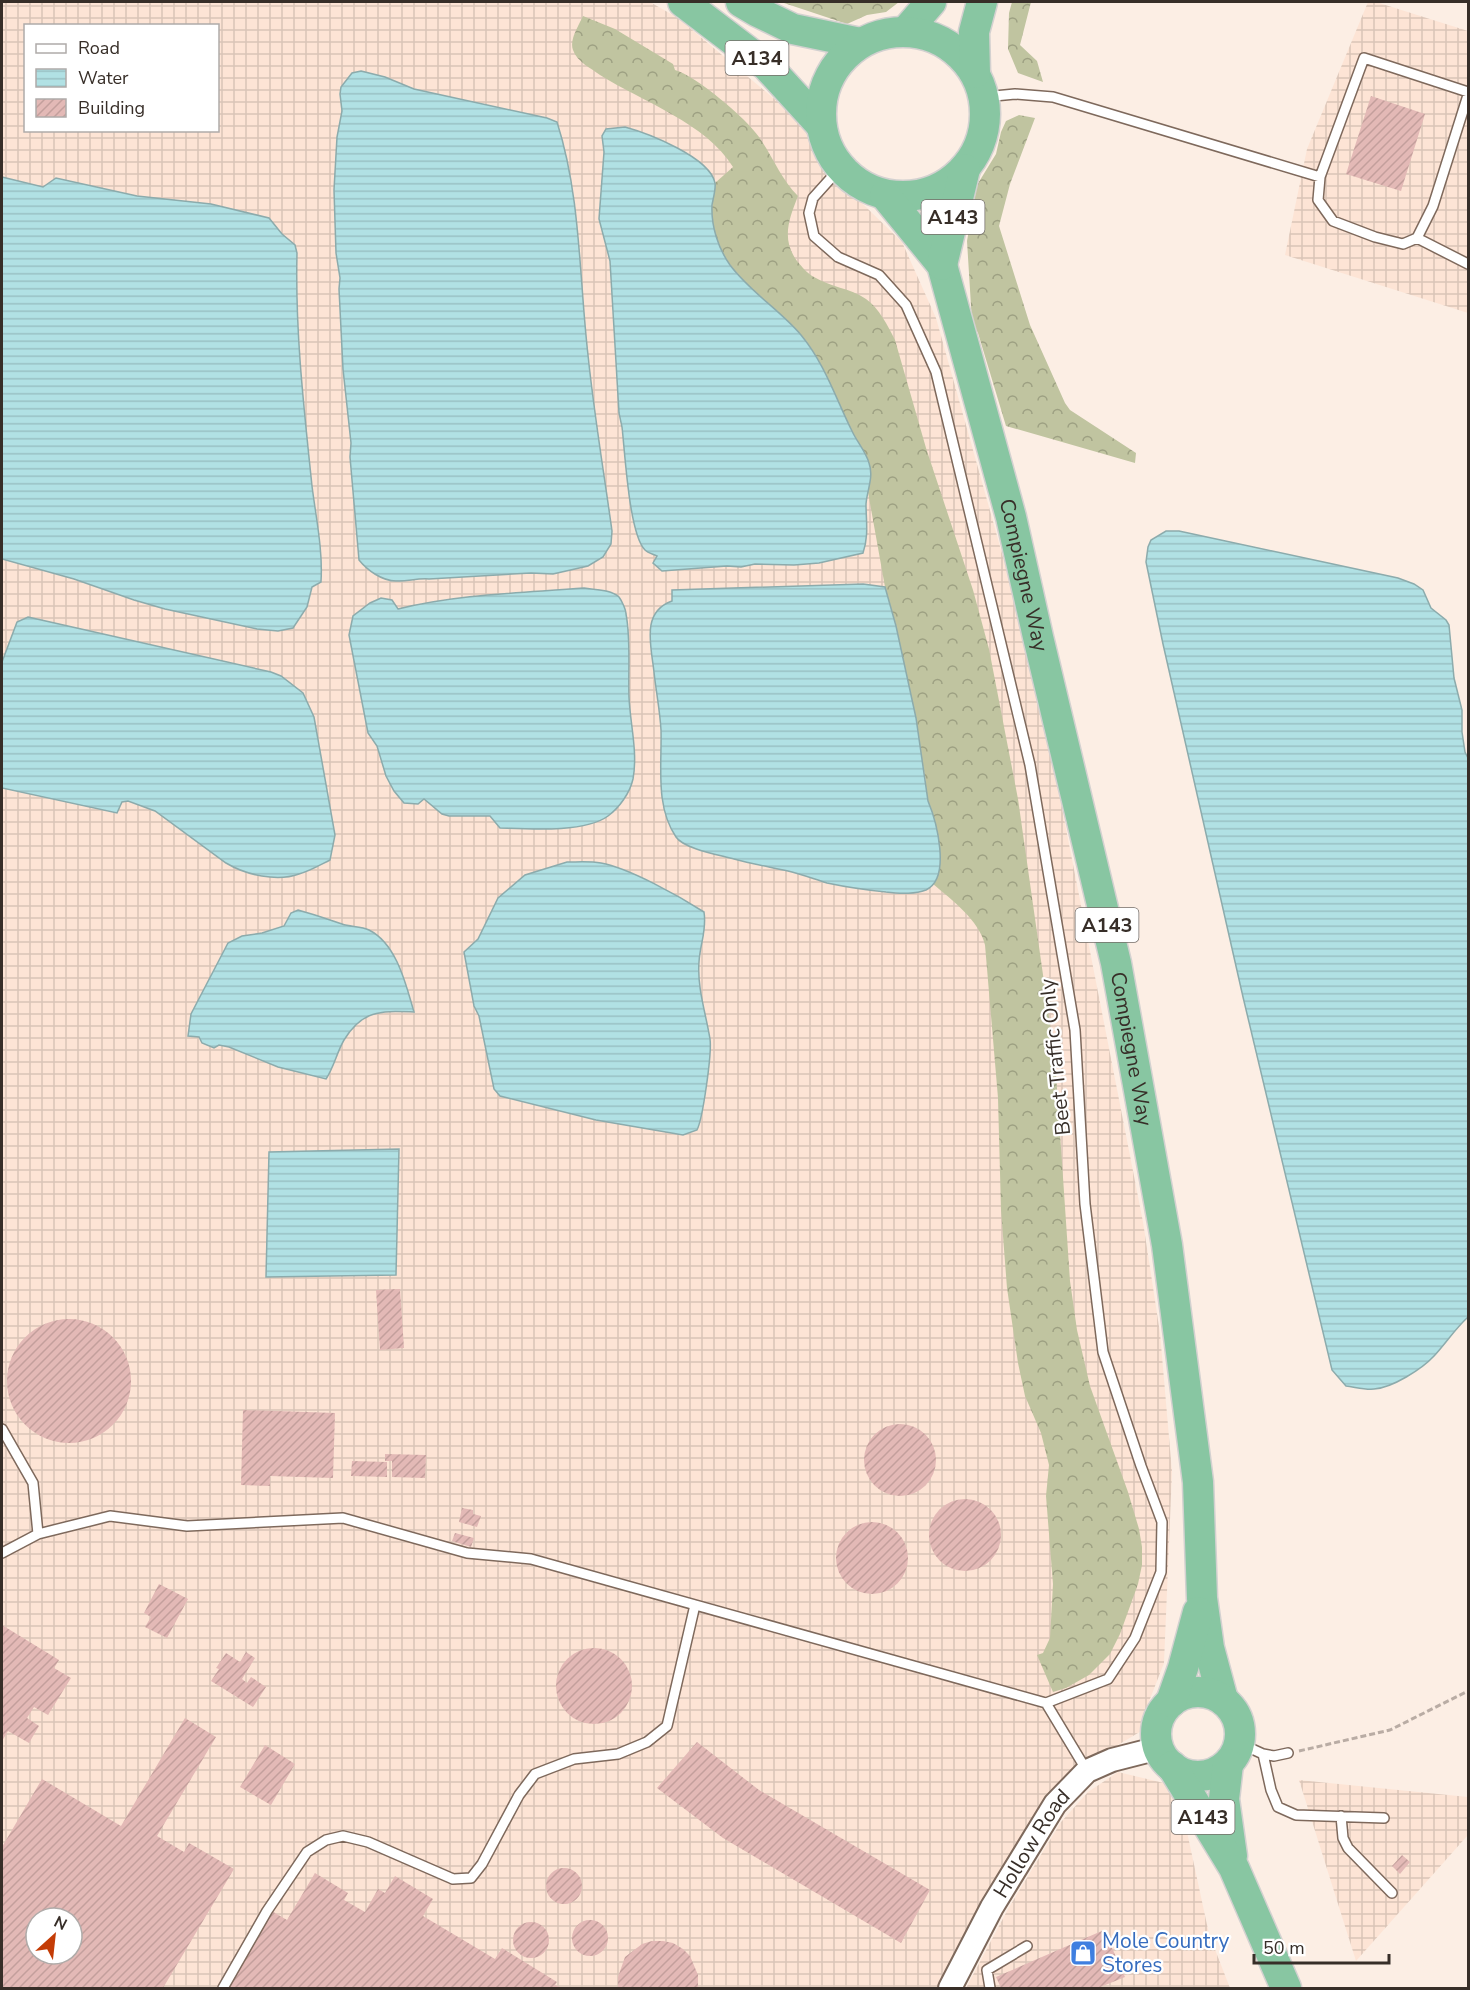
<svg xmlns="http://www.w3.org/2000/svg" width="1470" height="1990" font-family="'Nunito Sans',sans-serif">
	<defs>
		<pattern id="industrial-grid" width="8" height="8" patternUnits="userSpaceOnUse" patternTransform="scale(1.5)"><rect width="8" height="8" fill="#fde4d5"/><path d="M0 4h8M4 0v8" fill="none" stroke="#d9c4b7"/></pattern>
		<pattern id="forest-crowns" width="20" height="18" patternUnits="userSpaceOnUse" patternTransform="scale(1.5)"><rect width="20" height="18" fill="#c0c4a0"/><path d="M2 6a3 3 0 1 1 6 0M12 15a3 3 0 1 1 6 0" fill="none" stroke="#9da082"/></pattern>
		<pattern id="water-rules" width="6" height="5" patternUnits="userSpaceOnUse" patternTransform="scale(1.5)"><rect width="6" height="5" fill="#b1e1e4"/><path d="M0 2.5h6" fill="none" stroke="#99c1c4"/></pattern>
		<pattern id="building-hatch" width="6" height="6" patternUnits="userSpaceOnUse" patternTransform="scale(1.5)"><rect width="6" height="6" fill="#e3b9b6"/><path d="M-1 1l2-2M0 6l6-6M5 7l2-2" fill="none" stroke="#c39f9c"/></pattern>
	</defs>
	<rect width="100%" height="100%" fill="#fceee4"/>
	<!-- industrial -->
	<path fill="url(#industrial-grid)" fill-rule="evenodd" d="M2,2H650L678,18L815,133L834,176L902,242L936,318L1010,582L1052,757L1143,1222L1160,1333L1172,1472L1164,1663L1148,1704L1143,1730L1063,1778L1040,1817L980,1908L937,1988H2ZM26,26H218V130H26ZM36,1918H72V1954H36Z
		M1368,2H1376L1468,31V313L1285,255L1307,149Z
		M1118,1772L1168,1784L1181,1804L1209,1934L1230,1988H966L1008,1909L1061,1822L1088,1792Z
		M1299,1780L1468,1797V1835L1356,1961Z"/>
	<!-- forest -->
	<path fill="url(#forest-crowns)" d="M781,2H899L886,12L867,15L847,24Z
		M1012,2H1031L1020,45L1037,61L1043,82L1018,73L1008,49L1009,13Z
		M583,16L615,29L673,64L675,70C696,76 746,118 759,137C773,157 781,179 798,196C789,219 781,239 797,261C802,267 808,274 814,277C830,287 850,288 866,299C879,308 888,326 895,340L926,448L973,590L989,649L1018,799L1055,1059L1070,1281L1077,1330L1090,1386L1128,1492L1139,1529L1142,1547V1565L1138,1584L1120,1634L1110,1654L1089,1675L1066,1688L1053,1692L1037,1655L1043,1653L1050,1638L1053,1584L1046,1496L1049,1465L1041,1433L1025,1396L1018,1363L1007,1288L1001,1210L998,1098L985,945C979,920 952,900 933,884C948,858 934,827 928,800C926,792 926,784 925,776L896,625L885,587L868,492C874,464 864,453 851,429C837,404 829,375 813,351C786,308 720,279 712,224C711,211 713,197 715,183L733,167C706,123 643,102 600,75C591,68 577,62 573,50C569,40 579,25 583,16Z
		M1019,115L1035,118L1010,184L999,226L1030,325L1065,403L1070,410L1136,453L1135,463L1006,426L978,333L972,322L967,241L977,185L996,154L1001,132L1006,121Z"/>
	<!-- water -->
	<path fill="url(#water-rules)" stroke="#8cabac" stroke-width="1.5" d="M361,71L385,77L414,89L547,118L557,122C581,197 579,277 588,355C594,414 604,473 612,531L611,544L603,557L588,566L553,574L531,573L429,579C416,578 407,582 396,581C382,581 367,570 359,560L350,457L351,443L343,369L339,289L340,278L336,253L334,190L337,137L342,111L340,94L341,87L352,73Z
		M625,127C647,133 710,157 715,183C716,189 713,199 712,205C711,226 718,248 730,265C750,292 780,310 801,335C825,364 836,399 852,431C857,442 866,452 869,463C874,477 867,490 866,504C866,521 869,535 863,553L819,563L794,565L755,564L741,567L727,566L662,571L653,563L657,556C653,554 648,553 645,550C629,534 625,452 622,427L619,413L610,261L599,219L604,152L602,136L606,129Z
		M2,177L43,187L56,178L137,196L211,204L269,218L282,234L295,245L297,253C295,331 304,409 312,486C316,518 323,550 321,582L312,587L307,607L293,628L278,631L257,629L165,609L134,600L74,579L2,559Z
		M1166,531H1179L1398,578L1414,584L1423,590L1431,608L1446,620L1449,625L1454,678L1462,710V732L1465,752L1468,758V1317C1455,1329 1446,1343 1434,1356C1422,1369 1392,1388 1374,1389C1365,1390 1355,1387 1346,1386L1332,1370L1243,997L1163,644L1146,562L1148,547L1151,540Z
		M863,584L885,587L896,626L916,718L928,801C936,820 952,878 926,890C913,895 899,893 886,892C866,890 846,887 827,883C814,879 801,874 788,871C770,867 752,864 734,859C720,855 684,849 676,837C655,806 662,766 661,730C660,711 656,691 654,672C651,645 641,612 672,601V590Z
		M584,588C595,590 610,589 619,597C622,601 626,610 626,614C631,640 628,670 629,697C630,723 638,752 633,779C630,793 619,808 608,816C585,833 528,829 500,828L490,816H449L442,814L424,799L418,804L404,803L394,791L386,776L377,746L368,733L349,635L353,616L370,603L381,598L392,600L398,609C459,594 522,593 584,588Z
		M28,617L271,672L281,676L303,693L314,717L335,835L330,860C320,865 310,871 299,874C277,882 246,875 226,863L155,811L128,801L122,802L117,813L2,788V662L17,622Z
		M567,862C578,862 590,861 601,863C629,868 679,896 704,912C707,930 700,944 699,962C697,988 706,1014 710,1039C712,1053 703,1118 697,1130L683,1135L596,1120L500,1096L494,1089L479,1016L474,1006L464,952L478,939L498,898L525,875Z
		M298,910C313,914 327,919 342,924C350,927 361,926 369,930C397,944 406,985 414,1012C382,1011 363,1009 344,1040C337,1052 334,1067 326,1079L278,1067L229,1047L219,1045L214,1048L202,1043L199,1037L188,1036L191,1014L228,943L242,936L262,933L284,926L291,913Z
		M399,1149L396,1275L266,1277L269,1152Z"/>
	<!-- building -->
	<path fill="url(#building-hatch)" fill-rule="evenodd" d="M1371,96L1425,114L1401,191L1346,174Z
		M400,1289L404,1348L380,1350L376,1290Z
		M7 1381a62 62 0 1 1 124 0a62 62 0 1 1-124 0Z
		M243,1410L335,1413L333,1478L270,1476V1486L241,1485Z
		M864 1460a36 36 0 1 1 72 0a36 36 0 1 1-72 0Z
		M385,1454L426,1455L425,1478L392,1477V1461H385Z
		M352,1461L387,1462V1477L351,1476Z
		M929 1535a36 36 0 1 1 72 0a36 36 0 1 1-72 0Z
		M462,1508L473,1510V1514L481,1516L477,1527L459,1522Z
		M836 1558a36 36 0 1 1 72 0a36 36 0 1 1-72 0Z
		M455,1533L474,1538L471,1547L452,1541Z
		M159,1584L188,1599L167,1638L145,1627L151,1617L144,1613Z
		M2,1625L59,1660L54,1668L71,1678L48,1715L34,1707L27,1718L39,1726L29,1743L8,1731L2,1741Z
		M556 1686a38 38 0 1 1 76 0a38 38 0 1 1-76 0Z
		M246,1652L255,1658L242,1679L247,1683L251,1677L266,1687L253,1707L211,1681L219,1669L216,1668L226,1653L240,1662Z
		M185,1718L216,1737L157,1836L184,1852L189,1843L234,1869L163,1988H2V1847L42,1779L121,1826ZM36,1918H72V1954H36Z
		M697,1742L759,1790L930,1890L901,1943L723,1838L657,1788Z
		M265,1745L295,1764L271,1805L240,1787Z
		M1402,1855L1410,1862L1400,1874L1392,1866Z
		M546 1886a18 18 0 1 1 36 0a18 18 0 1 1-36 0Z
		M315,1873L348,1893L344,1900L365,1912L378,1889L385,1893L395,1876L433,1899L423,1916L495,1959L502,1948L557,1982L555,1985L562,1988H223L270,1910L287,1920Z
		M572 1938a18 18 0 1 1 36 0a18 18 0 1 1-36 0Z
		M513 1940a18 18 0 1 1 36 0a18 18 0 1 1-36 0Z
		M1104,1930L1125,1977L1098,1988H1001L996,1977Z
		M652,1941H663L673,1943L683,1949L690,1956L698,1975V1988H618V1977L625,1957L642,1944Z"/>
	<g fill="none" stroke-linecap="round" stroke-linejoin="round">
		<defs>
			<path id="service" d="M1468,92L1364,58L1320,177L1318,200L1333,221L1375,237L1403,244L1417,238L1433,206L1468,95
				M984,97L1015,94L1053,97L1320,177
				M840,168L813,198L809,213L814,236L838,257L879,275L906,305L936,372L1030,765L1075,1030L1085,1204L1103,1352L1141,1466L1162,1522L1161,1572L1135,1638L1108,1679L1046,1703
				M1417,238L1468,264
				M2,1429L33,1483L38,1534
				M2,1553L38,1534L110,1516L187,1526L343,1518L467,1553L531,1559L1046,1703L1087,1771
				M1239,1743L1263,1754L1271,1790L1278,1807L1296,1815L1384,1818
				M1263,1754L1274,1756L1288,1753
				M1341,1816L1343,1838L1348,1848L1392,1893
				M223,1988L267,1911L307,1852L326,1840L343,1836L368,1842L453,1879L471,1878L482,1864L519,1795L535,1774L574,1759L618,1754L647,1742L667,1726L695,1605
				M990,1988L987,1970L1027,1946"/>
			<g id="tertiary">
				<path id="s1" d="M950,1988L992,1907L1055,1804L1087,1771L1112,1760L1159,1748"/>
			</g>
			<g id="trunk">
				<path d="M683,2L767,66L821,125"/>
				<path d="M741,2L758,12L793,29L860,43"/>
				<path d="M906,31L931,2"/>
				<circle cx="903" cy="114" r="82"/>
				<path d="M975,73L974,32L982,2"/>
				<path id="s2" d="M885,195L942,265L1011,517L1038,637L1116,963L1167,1245L1198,1482L1202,1598L1209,1648L1223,1700"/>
				<path d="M942,265L965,169"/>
				<circle cx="1198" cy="1734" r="42"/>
				<path d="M1171,1702L1183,1668L1198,1612"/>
				<path d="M1228,1764L1224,1799L1232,1856"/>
				<path d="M1172,1766L1234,1868L1286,1988"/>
			</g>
		</defs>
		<!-- service casing -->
		<use href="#service" stroke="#7e695c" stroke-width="12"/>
		<!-- tertiary casing -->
		<use href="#tertiary" stroke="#7e695c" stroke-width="26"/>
		<!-- trunk casing -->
		<use href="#trunk" stroke="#d3d1d0" stroke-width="33"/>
		<!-- path -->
		<path stroke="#b9aca4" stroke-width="3" stroke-dasharray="6 3" stroke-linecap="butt" d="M1299,1751L1390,1730L1468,1691"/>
		<!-- service -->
		<use href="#service" stroke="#fff" stroke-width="9"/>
		<!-- tertiary -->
		<use href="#tertiary" stroke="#fff" stroke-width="22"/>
		<!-- trunk -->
		<use href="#trunk" stroke="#88c6a2" stroke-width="30"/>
	</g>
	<!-- icons -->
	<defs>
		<symbol id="shop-square" viewBox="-11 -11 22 22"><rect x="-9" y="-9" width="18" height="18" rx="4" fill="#3f7fe0" stroke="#fff"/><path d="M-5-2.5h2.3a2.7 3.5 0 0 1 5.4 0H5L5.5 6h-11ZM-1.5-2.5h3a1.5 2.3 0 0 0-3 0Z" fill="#fff"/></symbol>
	</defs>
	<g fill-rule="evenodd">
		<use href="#shop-square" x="1068" y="1938" width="30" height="30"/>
	</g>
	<g text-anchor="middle" stroke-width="4.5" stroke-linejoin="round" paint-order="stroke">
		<!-- shield labels -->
		<g fill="#fff" stroke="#736d68" stroke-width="1.5">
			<rect x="725.5" y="41" width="63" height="34" rx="4.5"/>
			<rect x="921.5" y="200" width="63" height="34" rx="4.5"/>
			<rect x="1075.5" y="908" width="63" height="34" rx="4.5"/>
			<rect x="1171.5" y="1800" width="63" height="34" rx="4.5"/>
		</g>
		<g font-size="20" font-weight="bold" fill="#372e28">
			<text x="757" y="65">A134</text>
			<text x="953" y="224">A143</text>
			<text x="1107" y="932">A143</text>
			<text x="1203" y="1824">A143</text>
		</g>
		<!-- street labels -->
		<g font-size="21" fill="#372e28" stroke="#fff">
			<text dy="7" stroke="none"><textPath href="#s2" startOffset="411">Compiegne Way</textPath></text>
			<text dy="7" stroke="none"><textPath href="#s2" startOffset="897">Compiegne Way</textPath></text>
			<text transform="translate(1055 1057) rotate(-96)" y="7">Beet Traffic Only</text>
			<text dy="7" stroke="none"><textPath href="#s1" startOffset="166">Hollow Road</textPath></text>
		</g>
		<!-- shop labels -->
		<g font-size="21" fill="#366cbe" stroke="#fff" text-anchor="start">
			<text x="1102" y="1948">Mole Country<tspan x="1102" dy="24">Stores</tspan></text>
		</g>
	</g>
	<!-- border -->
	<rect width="1470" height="1990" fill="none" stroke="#372e28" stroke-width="6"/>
	<!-- legend -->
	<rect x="24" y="24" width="195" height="108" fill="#ffffff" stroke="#afaba9" stroke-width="1.5"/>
	<rect x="36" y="44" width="30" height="9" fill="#ffffff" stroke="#afaba9" stroke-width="1.5"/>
	<text x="78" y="54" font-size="18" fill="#372e28">Road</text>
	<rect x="36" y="69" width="30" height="18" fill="url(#water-rules)" stroke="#afaba9" stroke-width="1.5"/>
	<text x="78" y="84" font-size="18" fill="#372e28">Water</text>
	<rect x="36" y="99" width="30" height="18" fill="url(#building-hatch)" stroke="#afaba9" stroke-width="1.5"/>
	<text x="78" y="114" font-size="18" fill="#372e28">Building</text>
	<!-- north arrow -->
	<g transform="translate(54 1936) rotate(27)"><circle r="28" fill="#ffffff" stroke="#afaba9" stroke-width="1.5"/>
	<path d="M0-4.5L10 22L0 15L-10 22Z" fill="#c43c06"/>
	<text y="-9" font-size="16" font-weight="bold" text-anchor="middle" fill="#372e28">N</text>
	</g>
	<!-- scale -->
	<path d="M1254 1954v9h135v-9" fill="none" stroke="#372e28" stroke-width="3"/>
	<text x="1263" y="1954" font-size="18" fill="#372e28" stroke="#ffffff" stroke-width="4.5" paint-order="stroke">50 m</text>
</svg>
